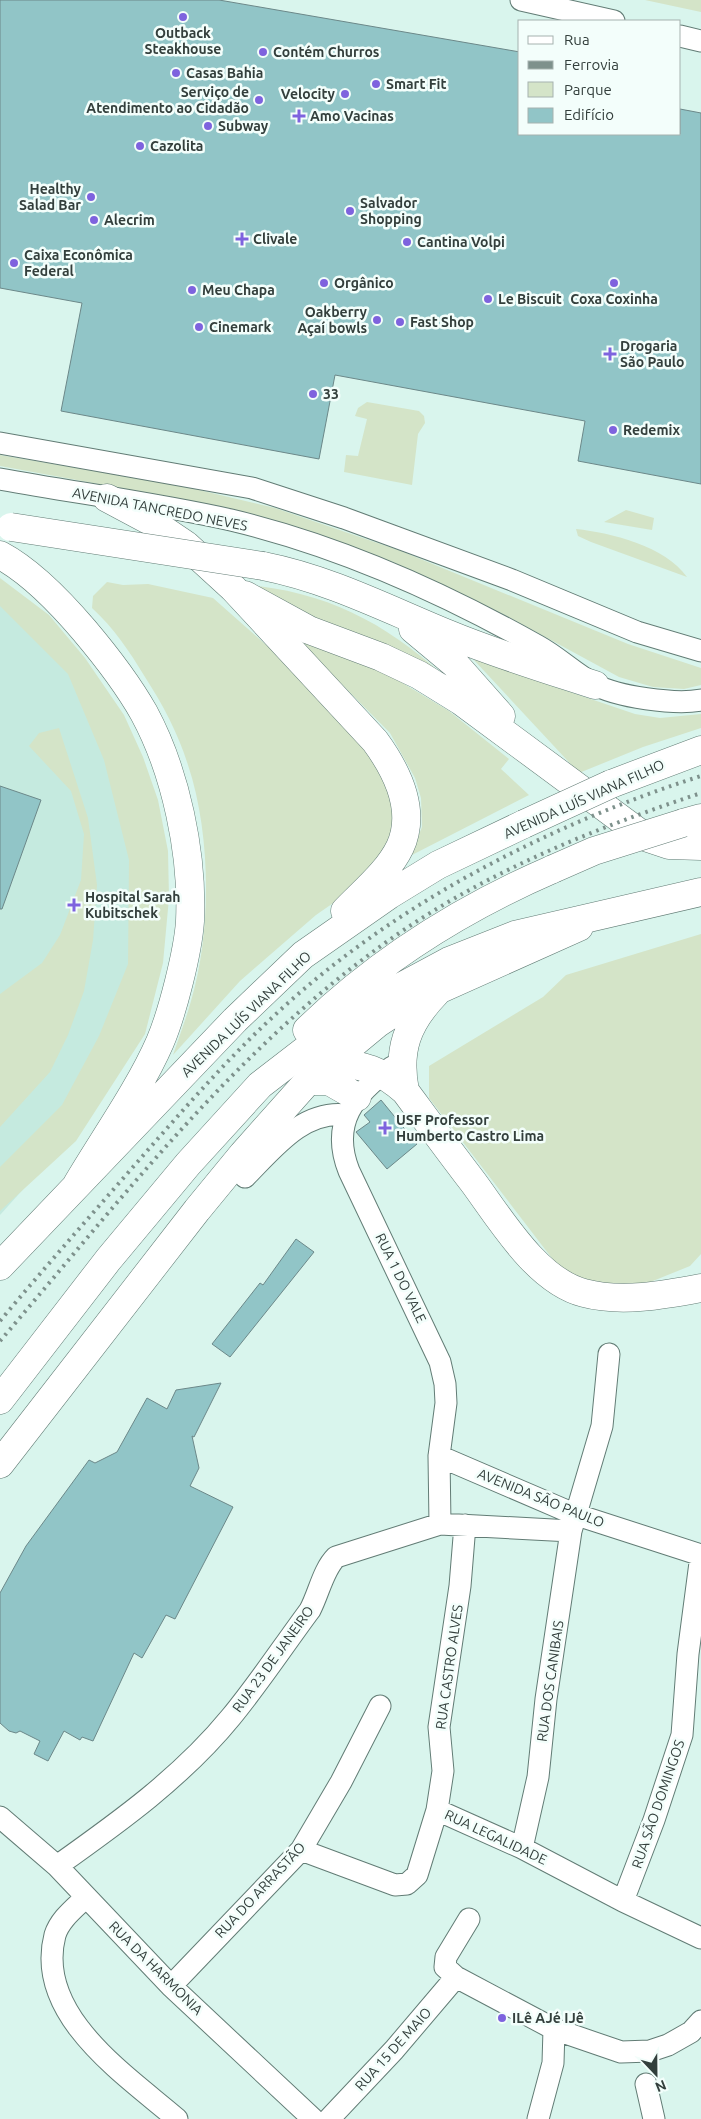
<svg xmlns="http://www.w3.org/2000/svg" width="701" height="2119" font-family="Ubuntu,sans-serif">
	<rect width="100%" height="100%" fill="#d9f5ed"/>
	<!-- built -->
	<path fill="#c5eadf" d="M0,599L112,719L148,974L62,1146L0,1215Z"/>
	<!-- green -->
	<path fill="#d4e4c8" d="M645,0H701V12Z
		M367,402L419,411L424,416L425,423L418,434L412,485L344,472L346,455L358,456L367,419L355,416L358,408Z
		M0,455L178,485L275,508L401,551L628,644L701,668V685L684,689L653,687L619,677L503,614L393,562L271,519L175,498L0,466Z
		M626,510L654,518L652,530L604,522Z
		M576,529C612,533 665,546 687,577L591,542L578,536Z
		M0,578L49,615L85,658L124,715L143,757L158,800L168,851L169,898L163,963L145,1034L76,1141L0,1211V1167L62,1105L99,1036L128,964L129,860L104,760L68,674L0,606Z
		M107,582L123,585L148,584L213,598L289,665L384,767L396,827L383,860L352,890L316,915L240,981L173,1055C179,1037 186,1019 191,1001C212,931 211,834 188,765C178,733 163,705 145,677C130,652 113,627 92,608L93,596Z
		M258,586C339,596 395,630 454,685C388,655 317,628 258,586Z
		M298,640L376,667L449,711L509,759L501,769L529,795L410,856L422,827L421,798L415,778L390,733Z
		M473,659L635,714L660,718L701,714V728L643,747L579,773Z
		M59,728L88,818L97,885L93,940L84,991L68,1035L50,1072L0,1127V994L42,963L60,935L81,880L84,834L71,791L29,746L39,733Z
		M701,934V1254L690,1266L643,1285L600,1286L564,1274L429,1098V1066L543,997L566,975Z"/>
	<!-- building -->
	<path fill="#91c5c7" stroke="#6c8889" d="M0,0H219L520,52V134H680V109L701,113V484L578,461L585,421L335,375L319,459L61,411L82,303L0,288Z
		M0,786L41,800L2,909H0Z
		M381,1100L417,1144L387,1169L356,1132L370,1122L364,1115Z
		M296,1239L314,1252L230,1357L212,1344L260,1283L263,1285Z
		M221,1383L194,1437L192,1436L199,1468L190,1486L233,1507L175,1619L166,1615L142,1658L134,1653L93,1741L82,1737L80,1740L64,1731L48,1761L34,1754L40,1741L20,1731L16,1733L9,1731L0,1723V1593L26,1546L89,1460L95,1463L117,1452L147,1398L167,1409L176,1390Z"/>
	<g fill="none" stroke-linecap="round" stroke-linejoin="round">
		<defs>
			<path id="minor" d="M521,0L614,21
				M680,36L701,41
				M0,443L252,488L344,518L512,580L637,632L701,651
				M0,479C77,493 155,503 231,520C336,545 444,593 538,646C558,657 574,673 594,684C616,697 676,705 701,700
				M392,1067C354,1094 330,1123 349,1171L440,1362L445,1384L446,1403L439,1456L440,1524
				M245,1177C273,1149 303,1109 347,1115
				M439,1456L574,1514L701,1555
				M437,1810L443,1771L439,1727L460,1586L465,1525
				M0,1817L57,1866L171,1986L313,2119
				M522,1848L538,1777L546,1699L571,1531L602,1426L609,1354
				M301,1850L395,1885L407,1884L417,1875L437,1810L522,1848L623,1901L701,1938
				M57,1866C119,1822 182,1777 231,1717C259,1683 284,1645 310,1610C319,1593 323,1570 336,1557L440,1524L571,1531
				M86,1897C75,1908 60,1919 55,1935C34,2015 126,2075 177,2119
				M623,1901L654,1820L682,1735L688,1654L701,1555
				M469,1919L446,1957L445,1967L456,1977L554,2029L621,2052L650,2051L668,2045L691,2032L701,2021
				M171,1986L301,1850L341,1782L380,1706
				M646,2084L654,2119
				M329,2119L394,2050L456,1977
				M538,2119L553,2063L554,2029"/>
			<path id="major" d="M263,566C329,579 387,609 448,634C496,654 546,669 595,685
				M245,595L309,630L381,657L419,675L461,701L645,837L669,845L701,846
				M413,629L455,664L501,716
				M332,1061C364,1066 380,1069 405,1091C428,1122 450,1152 473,1182C501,1220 537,1281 584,1293C621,1303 664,1295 701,1288
				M308,1081H329L357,1097
				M405,1091C397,1050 407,1023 436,993
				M0,1464L197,1210L243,1154L308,1081L378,1023L407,1004L579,927"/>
			<path id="highway" d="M107,498L152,522L186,545L233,588L375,741C397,771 417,810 400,847C388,872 363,892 345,911
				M0,555C32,572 61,603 84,630C106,656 127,683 144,713C176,772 193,854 190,921C188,952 172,1014 160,1042C139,1090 103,1140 76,1186
				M611,784L701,750
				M683,823L701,818
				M307,1030C377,962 463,908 553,869
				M0,1266L235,1020L303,955L389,895L438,865L524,824
				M0,1400L108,1260L188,1164L260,1085L356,1011L449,961L515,935L701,892"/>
		</defs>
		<!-- minor casing -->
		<use href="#minor" stroke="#627c75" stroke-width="23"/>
		<!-- major casing -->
		<use href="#major" stroke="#627c75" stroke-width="29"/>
		<!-- highway casing -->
		<use href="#highway" stroke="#627c75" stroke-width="29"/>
		<!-- minor -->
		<use href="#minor" stroke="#fff" stroke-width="21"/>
		<!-- major -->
		<use href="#major" stroke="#fff" stroke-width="28"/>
		<!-- highway -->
		<use href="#highway" stroke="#fff" stroke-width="28"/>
		<!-- rail -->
		<path stroke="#7e918c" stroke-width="4" stroke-dasharray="2.5 5" stroke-linecap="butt" d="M0,1321C46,1266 93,1213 140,1159C184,1109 227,1059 276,1014C394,904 548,825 701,776
			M0,1341C120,1201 234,1051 385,943C481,874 590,830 701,793"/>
		<defs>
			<path id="major-bridge" d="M11,527L263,566"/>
			<path id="highway-bridge" d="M524,824L611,784
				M553,869L594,851L683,823"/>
		</defs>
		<!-- major-bridge casing -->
		<use href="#major-bridge" stroke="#627c75" stroke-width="29" stroke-linecap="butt"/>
		<!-- highway-bridge casing -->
		<use href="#highway-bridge" stroke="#627c75" stroke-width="29" stroke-linecap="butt"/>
		<!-- major-bridge -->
		<use href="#major-bridge" stroke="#fff" stroke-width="28"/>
		<!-- highway-bridge -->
		<use href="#highway-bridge" stroke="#fff" stroke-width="28"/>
	</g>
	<!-- markers -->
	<g fill="#7e63de" stroke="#f3fefb" stroke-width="2">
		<circle cx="183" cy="17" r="5"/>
		<circle cx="263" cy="52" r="5"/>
		<circle cx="176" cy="73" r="5"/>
		<circle cx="376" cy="84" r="5"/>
		<circle cx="345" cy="94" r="5"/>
		<circle cx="259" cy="100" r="5"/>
		<path d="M296.5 108.5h5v5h5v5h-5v5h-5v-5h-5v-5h5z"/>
		<circle cx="208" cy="126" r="5"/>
		<circle cx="140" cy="146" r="5"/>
		<circle cx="91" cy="197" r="5"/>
		<circle cx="350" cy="211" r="5"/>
		<circle cx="94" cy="220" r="5"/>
		<path d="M239.5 231.5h5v5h5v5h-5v5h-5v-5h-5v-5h5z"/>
		<circle cx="407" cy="242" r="5"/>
		<circle cx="14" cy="263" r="5"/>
		<circle cx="324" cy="283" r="5"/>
		<circle cx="614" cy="283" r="5"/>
		<circle cx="192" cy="290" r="5"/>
		<circle cx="488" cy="299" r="5"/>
		<circle cx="377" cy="320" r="5"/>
		<circle cx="400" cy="322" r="5"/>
		<circle cx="199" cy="327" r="5"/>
		<path d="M607.5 346.5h5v5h5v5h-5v5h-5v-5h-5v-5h5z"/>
		<circle cx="313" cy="394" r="5"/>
		<circle cx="613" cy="430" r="5"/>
		<path d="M71.5 897.5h5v5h5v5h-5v5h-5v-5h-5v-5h5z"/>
		<path d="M382.5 1120.5h5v5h5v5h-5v5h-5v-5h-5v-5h5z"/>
		<circle cx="502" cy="2018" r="5"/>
	</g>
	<g text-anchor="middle" stroke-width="5" stroke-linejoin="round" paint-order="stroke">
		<!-- poi labels -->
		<g font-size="14" font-weight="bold" fill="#333f3c" stroke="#f3fefb" text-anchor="start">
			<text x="183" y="38" text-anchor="middle">Outback<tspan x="183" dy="16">Steakhouse</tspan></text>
			<text x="273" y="57">Contém Churros</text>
			<text x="186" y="78">Casas Bahia</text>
			<text x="386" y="89">Smart Fit</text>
			<text x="249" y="97" text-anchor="end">Serviço de<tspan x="249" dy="16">Atendimento ao Cidadão</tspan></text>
			<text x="335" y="99" text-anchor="end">Velocity</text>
			<text x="310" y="121">Amo Vacinas</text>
			<text x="218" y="131">Subway</text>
			<text x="150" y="151">Cazolita</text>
			<text x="81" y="194" text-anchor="end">Healthy<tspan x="81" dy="16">Salad Bar</tspan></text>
			<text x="360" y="208">Salvador<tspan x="360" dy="16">Shopping</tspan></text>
			<text x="104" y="225">Alecrim</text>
			<text x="253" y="244">Clivale</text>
			<text x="417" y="247">Cantina Volpi</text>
			<text x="24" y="260">Caixa Econômica<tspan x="24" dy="16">Federal</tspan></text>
			<text x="334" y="288">Orgânico</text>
			<text x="202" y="295">Meu Chapa</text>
			<text x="498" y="304">Le Biscuit</text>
			<text x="614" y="304" text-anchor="middle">Coxa Coxinha</text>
			<text x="367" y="317" text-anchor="end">Oakberry<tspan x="367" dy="16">Açaí bowls</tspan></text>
			<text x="410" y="327">Fast Shop</text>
			<text x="209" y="332">Cinemark</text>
			<text x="620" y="351">Drogaria<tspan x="620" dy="16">São Paulo</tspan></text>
			<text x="323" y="399">33</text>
			<text x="623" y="435">Redemix</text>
			<text x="85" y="902">Hospital Sarah<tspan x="85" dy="16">Kubitschek</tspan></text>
			<text x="396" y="1125">USF Professor<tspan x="396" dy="16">Humberto Castro Lima</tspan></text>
			<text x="512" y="2023">ILê AJé IJê</text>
		</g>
		<!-- street labels -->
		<g font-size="14" fill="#333f3c" stroke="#f3fefb">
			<text transform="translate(160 509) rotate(11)" y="5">AVENIDA TANCREDO NEVES</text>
			<text transform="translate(584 799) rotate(-24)" y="5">AVENIDA LUÍS VIANA FILHO</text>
			<text transform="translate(246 1014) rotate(-44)" y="5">AVENIDA LUÍS VIANA FILHO</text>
			<text transform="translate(401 1278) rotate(64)" y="5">RUA 1 DO VALE</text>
			<text transform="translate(541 1498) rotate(22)" y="5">AVENIDA SÃO PAULO</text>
			<text transform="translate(273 1659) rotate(-54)" y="5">RUA 23 DE JANEIRO</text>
			<text transform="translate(449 1667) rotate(-82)" y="5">RUA CASTRO ALVES</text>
			<text transform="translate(550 1681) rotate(-82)" y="5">RUA DOS CANIBAIS</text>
			<text transform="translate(658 1804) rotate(-71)" y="5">RUA SÃO DOMINGOS</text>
			<text transform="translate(496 1837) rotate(25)" y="5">RUA LEGALIDADE</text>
			<text transform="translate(260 1890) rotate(-47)" y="5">RUA DO ARRASTÃO</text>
			<text transform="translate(156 1968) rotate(45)" y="5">RUA DA HARMONIA</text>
			<text transform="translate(393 2049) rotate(-48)" y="5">RUA 15 DE MAIO</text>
		</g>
	</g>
	<!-- legend -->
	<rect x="518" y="20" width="162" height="115" fill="#f3fefb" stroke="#a6b2af"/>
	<rect x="528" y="36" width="25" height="8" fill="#ffffff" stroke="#a6b2af"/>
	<text x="564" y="45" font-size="15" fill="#333f3c">Rua</text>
	<rect x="528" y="61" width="25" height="8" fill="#7e918c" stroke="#a6b2af"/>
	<text x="564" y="70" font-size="15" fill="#333f3c">Ferrovia</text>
	<rect x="528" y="82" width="25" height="15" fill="#d4e4c8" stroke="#a6b2af"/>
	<text x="564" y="95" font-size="15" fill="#333f3c">Parque</text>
	<rect x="528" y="108" width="25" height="15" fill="#91c5c7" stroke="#a6b2af"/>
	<text x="564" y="120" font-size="15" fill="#333f3c">Edifício</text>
	<!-- north arrow -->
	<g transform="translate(656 2074) rotate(158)" stroke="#f3fefb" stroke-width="4" paint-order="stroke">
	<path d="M0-4L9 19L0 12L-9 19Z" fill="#333f3c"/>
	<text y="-8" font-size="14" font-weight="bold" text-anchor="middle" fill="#333f3c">N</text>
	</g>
</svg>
